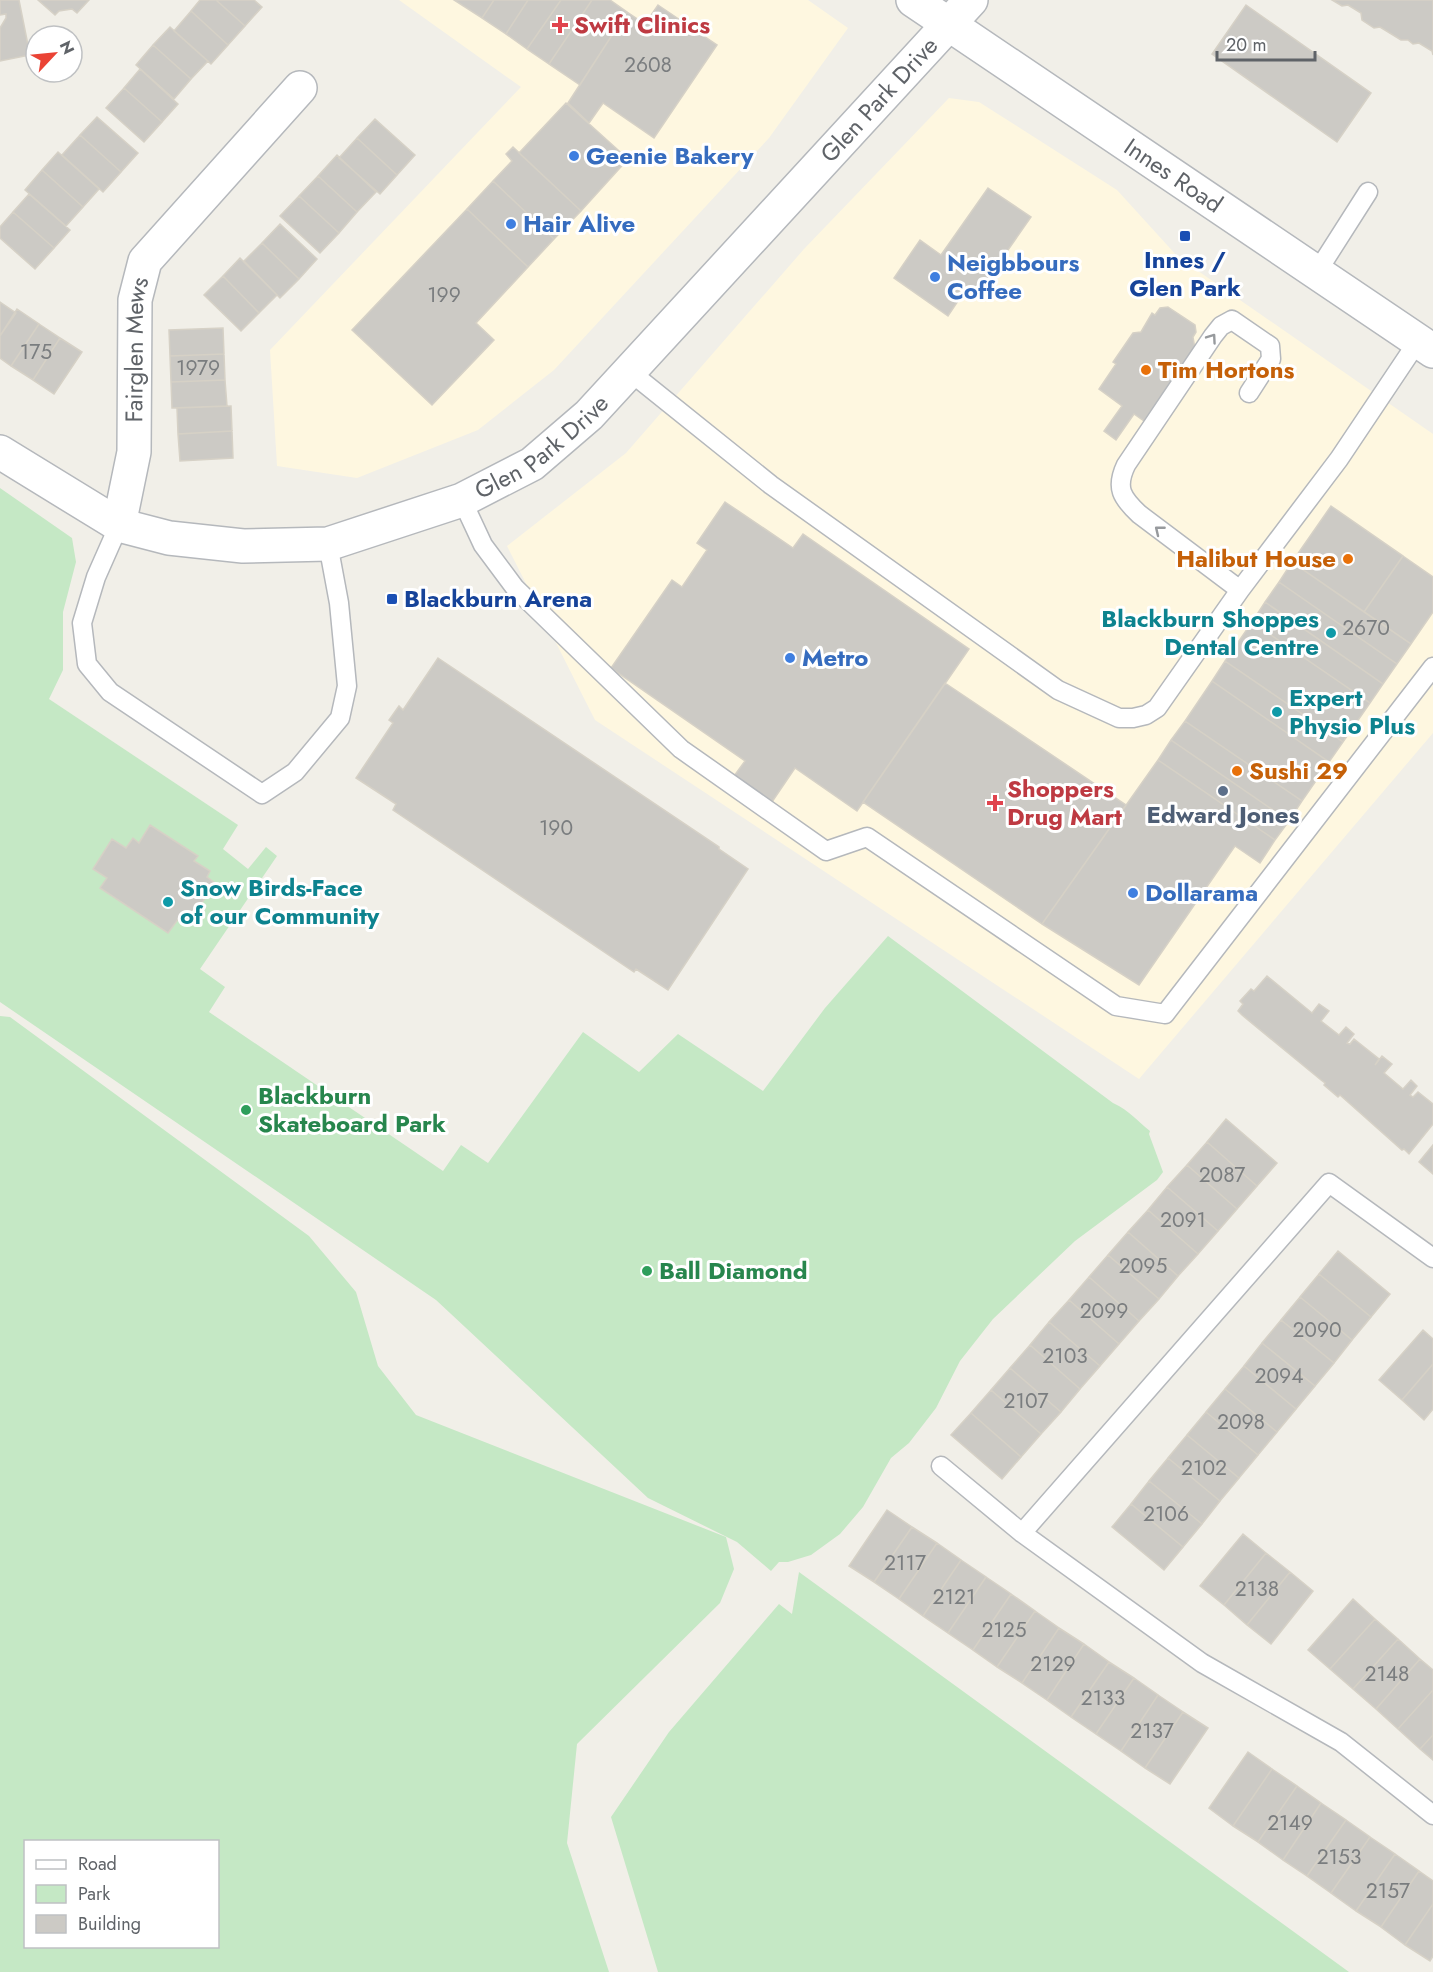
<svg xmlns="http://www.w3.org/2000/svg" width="1433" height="1972" font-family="Jost,sans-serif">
	<rect width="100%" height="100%" fill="#f1efe8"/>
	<!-- commercial -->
	<path fill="#fef7e0" d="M399,0H808L848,28L769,138L554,370L478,430L357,478L277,466L270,350L521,87Z
		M949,98L979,102L1117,190L1178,257L1433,434V733L1139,1079L595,720L507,546L626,453L804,249Z"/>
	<!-- green -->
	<path fill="#c5e8c5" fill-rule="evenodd" d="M0,488L72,538L76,562L63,612V670L49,699L238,825L223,849L248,869L266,847L277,856L200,969L225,987L209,1012L443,1171L461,1145L488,1163L583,1032L639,1072L678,1034L763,1091L825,1008L888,936L1113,1103C1130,1111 1137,1121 1150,1131L1149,1134L1163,1172L1157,1180L1075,1241L993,1319L960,1361L936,1408L909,1443L891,1458L863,1507L840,1534L811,1555L788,1562H779L771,1571L737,1542L648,1498L436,1300L0,1002Z
		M0,1016L10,1017L309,1236L356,1292L378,1366L416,1415L726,1537L734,1569L720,1603L577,1744L567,1843L609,1972H0ZM26,1842H218V1946H26Z
		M799,1572L1349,1972H658L611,1817L669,1732L779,1604L792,1614Z"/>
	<!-- building -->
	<path fill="#cccac5" stroke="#d6d1c6" stroke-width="1.5" d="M0,0H19L30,55L0,61V28L6,18V14L0,15Z
		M38,0H89L77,13L72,9L59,11L55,15Z
		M200,0H216L245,26L228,45L191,11Z
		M216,0H254L262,7L245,26Z
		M454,0H494L482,18Z
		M494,0H528L506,34L482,18Z
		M528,0H561L527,49L506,34Z
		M561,0H592L549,64L527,49Z
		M592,0H610L627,12L580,85L549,64Z
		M1332,0H1433V55L1432,51L1419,43L1413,44L1408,40H1401L1380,27L1374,28L1362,20L1361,13L1348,5L1342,6Z
		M658,5L717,45L654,138L603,103L589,123L568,103L627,12L645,24Z
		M1246,5L1371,93L1337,142L1212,54Z
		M191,11L228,45L211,64L174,31Z
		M170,27L208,61L191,79L153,45Z
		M153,45L191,79L174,99L136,65Z
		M140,69L178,104L162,122L124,88Z
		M124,88L162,122L144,142L106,108Z
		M566,103L628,159L581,211L519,153Z
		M97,117L138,153L121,172L80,135Z
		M375,119L415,155L397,175L357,138Z
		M80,135L121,172L103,192L62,155Z
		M357,138L397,175L380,194L339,158Z
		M513,147L581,211L554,239L493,181L512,161L506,154Z
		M58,152L99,189L83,207L42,170Z
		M337,155L376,192L357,212L318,176Z
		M42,170L83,207L66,226L25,190Z
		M318,176L357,212L339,233L299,196Z
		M493,181L554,239L528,267L467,209Z
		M988,188L1031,217L978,293L968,286L948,316L894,278L920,240L941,255Z
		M29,194L70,230L54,248L13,212Z
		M299,196L339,233L320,253L280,216Z
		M467,209L528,267L476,323L494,340L432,405L352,330Z
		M13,212L54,248L35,269L0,238V227Z
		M280,224L317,259L299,279L262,243Z
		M262,243L299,279L280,298L244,261Z
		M240,258L277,295L259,313L223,276Z
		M223,276L259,313L241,331L204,295Z
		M0,302L16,313L0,336Z
		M1168,307L1195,325L1196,332L1193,337L1195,349L1144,421L1134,414L1116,440L1104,431L1122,406L1099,389L1116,364L1113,362L1133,333L1141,332L1152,313L1155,315L1160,308Z
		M17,309L39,324L11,366L0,358V336Z
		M39,324L60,338L33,380L11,366Z
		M223,328L224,354L170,356L169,330Z
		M60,338L82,352L54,394L33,380Z
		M224,354L225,380L171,382L170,356Z
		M225,380L227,406L172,408L171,382Z
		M231,406L232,431L178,434L177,408Z
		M232,431L233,458L180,461L178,434Z
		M725,502L793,548L803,534L969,649L857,811L795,768L772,802L734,776L745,761L611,668L672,580L682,587L707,550L697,543Z
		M1331,506L1403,556L1364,612L1292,562Z
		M1403,556L1433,577V612L1411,644L1364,612Z
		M1292,562L1411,644L1397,664L1279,582Z
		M1279,582L1397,664L1383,684L1265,602Z
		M1265,602L1383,684L1370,703L1252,622Z
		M1252,622L1370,703L1343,742L1225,661Z
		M438,658L719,847V849L748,869L668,990L636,969L634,972L393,810L396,804L356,778L393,723L389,720L399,706L403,710Z
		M1225,661L1343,742L1329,762L1212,681Z
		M1212,681L1329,762L1302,801L1185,721Z
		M945,683L1126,805L1042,924L863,802Z
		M1185,721L1302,801L1289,821L1171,740Z
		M1171,740L1289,821L1275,840L1158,760Z
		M1158,760L1275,840L1260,863L1235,846L1139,985L1042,924Z
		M150,825L198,856L194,861L210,871L207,877L215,883L188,924L179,918L168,933L100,888L107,878L93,869L112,839L126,848L133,838L139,843Z
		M1267,976L1312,1013L1319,1004L1329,1011L1321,1021L1339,1035L1346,1027L1354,1034L1347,1043L1350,1044L1354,1039L1379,1059L1375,1065L1382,1056L1392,1064L1384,1073L1403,1089L1411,1080L1417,1086L1410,1095L1413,1097L1418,1092L1433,1104V1124L1409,1154L1404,1149L1402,1150L1340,1095L1338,1097L1324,1085L1325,1083L1321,1080L1242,1015L1238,1011L1243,1004L1240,1001L1251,989L1254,991Z
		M1226,1119L1277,1163L1257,1186L1207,1142Z
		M1207,1142L1257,1186L1237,1209L1187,1165Z
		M1433,1145V1174L1419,1162Z
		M1187,1165L1237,1209L1218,1231L1167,1187Z
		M1167,1187L1218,1231L1198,1254L1148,1210Z
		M1148,1210L1198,1254L1178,1276L1128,1232Z
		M1128,1232L1178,1276L1159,1299L1108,1255Z
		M1338,1251L1390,1294L1371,1317L1319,1274Z
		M1108,1255L1159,1299L1139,1321L1089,1277Z
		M1319,1274L1371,1317L1352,1340L1300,1297Z
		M1089,1277L1139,1321L1119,1344L1069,1300Z
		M1300,1297L1352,1340L1334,1363L1281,1320Z
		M1069,1300L1119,1344L1100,1366L1049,1322Z
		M1281,1320L1334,1363L1315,1386L1262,1343Z
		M1049,1322L1100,1366L1080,1389L1030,1345Z
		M1423,1330L1433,1339V1364L1402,1400L1379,1380Z
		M1262,1343L1315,1386L1296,1409L1244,1366Z
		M1030,1345L1080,1389L1061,1412L1010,1368Z
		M1433,1364V1409L1424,1420L1402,1400Z
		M1244,1366L1296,1409L1277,1432L1225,1389Z
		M1010,1368L1061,1412L1041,1434L991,1390Z
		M1225,1389L1277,1432L1258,1455L1206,1412Z
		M991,1390L1041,1434L1021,1457L971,1413Z
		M1206,1412L1258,1455L1239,1478L1187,1435Z
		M971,1413L1021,1457L1002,1479L951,1435Z
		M1187,1435L1239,1478L1220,1501L1168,1458Z
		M1168,1458L1220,1501L1202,1524L1149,1481Z
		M1149,1481L1202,1524L1183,1547L1131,1504Z
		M1131,1504L1183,1547L1164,1570L1112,1527Z
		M887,1510L912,1527L874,1582L849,1566Z
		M912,1527L937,1543L899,1599L874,1582Z
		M1243,1534L1266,1553L1224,1605L1200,1586Z
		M937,1543L961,1560L923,1616L899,1599Z
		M1266,1553L1290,1572L1247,1625L1224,1605Z
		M961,1560L986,1577L948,1633L923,1616Z
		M1290,1572L1313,1591L1271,1644L1247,1625Z
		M986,1577L1011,1594L973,1650L948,1633Z
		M1011,1594L1035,1611L997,1667L973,1650Z
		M1353,1599L1375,1619L1330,1669L1308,1650Z
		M1035,1611L1059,1628L1022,1683L997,1667Z
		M1375,1619L1398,1639L1353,1689L1330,1669Z
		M1059,1628L1084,1644L1047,1700L1022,1683Z
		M1398,1639L1420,1659L1376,1709L1353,1689Z
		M1084,1644L1109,1662L1071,1717L1047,1700Z
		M1420,1659L1433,1670V1690L1398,1729L1376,1709Z
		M1109,1662L1134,1678L1096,1734L1071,1717Z
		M1134,1678L1158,1695L1121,1751L1096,1734Z
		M1433,1690V1735L1420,1749L1398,1729Z
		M1158,1695L1183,1712L1145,1768L1121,1751Z
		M1183,1712L1208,1728L1170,1784L1145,1768Z
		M1433,1735V1760L1420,1749Z
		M1248,1752L1272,1769L1233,1826L1209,1808Z
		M1272,1769L1297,1786L1258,1842L1233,1826Z
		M1297,1786L1321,1803L1283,1860L1258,1842Z
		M1321,1803L1346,1820L1307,1876L1283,1860Z
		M1346,1820L1370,1837L1331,1893L1307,1876Z
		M1370,1837L1395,1854L1356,1911L1331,1893Z
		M1395,1854L1419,1871L1381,1927L1356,1911Z
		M1419,1871L1433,1881V1904L1405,1945L1381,1927Z
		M1433,1904V1956L1430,1961L1405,1945Z"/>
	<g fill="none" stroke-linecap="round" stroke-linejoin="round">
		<defs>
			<path id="service" d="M1317,272L1368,192
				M629,371L771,485L1058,690L1119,718H1133L1146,715L1157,708L1240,590L1339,459L1418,341
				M462,500L483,545L515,588L681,749L826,851L867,837L1116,1006L1165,1014L1433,667
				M119,525L96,577L82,623L87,664L110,692L262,794L295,772L340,718L347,686L339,603L328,544
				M1240,590L1139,514C1122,498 1115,488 1126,465L1213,336L1221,326L1232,320L1270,346L1271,359L1249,393
				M941,1466L1022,1533L1202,1663L1341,1742L1433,1815
				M1022,1533L1329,1183L1433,1258"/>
			<g id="minor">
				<path id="s1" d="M0,452L119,525L169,538L243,546L328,544L462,500L532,464L589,415L948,25"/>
				<path id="s2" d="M119,525L134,452L135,300L145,261L300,88"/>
			</g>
			<g id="tertiary">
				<path id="s3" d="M913,0L1433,351"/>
				<path d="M948,25L971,0"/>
			</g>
		</defs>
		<!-- service casing -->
		<use href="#service" stroke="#b5b8bc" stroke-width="21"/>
		<!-- minor casing -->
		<use href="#minor" stroke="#b5b8bc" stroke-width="36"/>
		<!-- tertiary casing -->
		<use href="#tertiary" stroke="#b5b8bc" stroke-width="36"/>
		<!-- service -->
		<use href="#service" stroke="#fff" stroke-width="18"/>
		<!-- minor -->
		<use href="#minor" stroke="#fff" stroke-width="33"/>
		<!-- tertiary -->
		<use href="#tertiary" stroke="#fff" stroke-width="33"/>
	</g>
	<!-- one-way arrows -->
	<defs><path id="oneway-chevron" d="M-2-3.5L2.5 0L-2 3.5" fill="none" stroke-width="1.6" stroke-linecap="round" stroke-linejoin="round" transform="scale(1.5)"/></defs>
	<g stroke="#979a9d">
		<use href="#oneway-chevron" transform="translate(1212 338) rotate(-55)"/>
		<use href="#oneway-chevron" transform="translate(1159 530) rotate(-141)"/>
	</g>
	<!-- markers -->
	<g fill="#e0444e" stroke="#fff" stroke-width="2">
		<path d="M557 16h6v6h6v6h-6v6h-6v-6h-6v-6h6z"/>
		<path d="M992 794h6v6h6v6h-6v6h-6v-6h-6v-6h6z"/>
	</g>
	<g fill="#3f7fe0" stroke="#fff" stroke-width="2">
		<circle cx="574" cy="156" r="6"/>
		<circle cx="511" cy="224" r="6"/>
		<circle cx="935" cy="277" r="6"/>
		<circle cx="790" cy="658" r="6"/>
		<circle cx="1133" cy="893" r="6"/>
	</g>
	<g fill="#1a4fb4" stroke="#fff" stroke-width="2">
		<rect x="1179" y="230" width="12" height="12" rx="3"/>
		<rect x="386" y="593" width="12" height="12" rx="3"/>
	</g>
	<g fill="#e8710a" stroke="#fff" stroke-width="2">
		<circle cx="1146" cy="370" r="6"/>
		<circle cx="1348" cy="559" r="6"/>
		<circle cx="1237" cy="771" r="6"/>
	</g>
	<g fill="#0f9aa8" stroke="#fff" stroke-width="2">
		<circle cx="1331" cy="633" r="6"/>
		<circle cx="1277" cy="712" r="6"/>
		<circle cx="168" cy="902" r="6"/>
	</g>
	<circle fill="#5c6f8a" stroke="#fff" stroke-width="2" cx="1223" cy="791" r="6"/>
	<g fill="#2e9e5b" stroke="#fff" stroke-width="2">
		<circle cx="246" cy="1110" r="6"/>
		<circle cx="647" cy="1271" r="6"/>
	</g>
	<g text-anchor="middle" stroke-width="6" stroke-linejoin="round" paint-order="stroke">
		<!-- number labels -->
		<g font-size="21" fill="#7a7d7f">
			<text x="648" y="72">2608</text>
			<text x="444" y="302">199</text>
			<text x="36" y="359">175</text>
			<text x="198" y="375">1979</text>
			<text x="1366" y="635">2670</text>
			<text x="556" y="835">190</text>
			<text x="1222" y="1182">2087</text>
			<text x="1183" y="1227">2091</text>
			<text x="1143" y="1273">2095</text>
			<text x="1104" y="1318">2099</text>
			<text x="1317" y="1337">2090</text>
			<text x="1065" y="1363">2103</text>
			<text x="1279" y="1383">2094</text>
			<text x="1026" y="1408">2107</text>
			<text x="1241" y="1429">2098</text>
			<text x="1204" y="1475">2102</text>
			<text x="1166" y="1521">2106</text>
			<text x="905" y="1570">2117</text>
			<text x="1257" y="1596">2138</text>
			<text x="954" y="1604">2121</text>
			<text x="1004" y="1637">2125</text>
			<text x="1053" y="1671">2129</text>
			<text x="1387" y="1681">2148</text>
			<text x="1103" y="1705">2133</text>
			<text x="1152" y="1738">2137</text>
			<text x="1290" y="1830">2149</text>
			<text x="1339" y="1864">2153</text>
			<text x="1388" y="1898">2157</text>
		</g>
		<!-- health labels -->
		<g font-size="24" font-weight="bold" fill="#be3a42" stroke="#fff" text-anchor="start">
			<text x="574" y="33">Swift Clinics</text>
			<text x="1007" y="797">Shoppers<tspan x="1007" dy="28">Drug Mart</tspan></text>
		</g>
		<!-- street labels -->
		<g font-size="24" fill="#5f6368" stroke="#fff">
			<text dy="8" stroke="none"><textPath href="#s1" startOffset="1074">Glen Park Drive</textPath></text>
			<text dy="8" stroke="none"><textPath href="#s3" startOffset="314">Innes Road</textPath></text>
			<text dy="8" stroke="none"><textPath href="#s2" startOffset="177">Fairglen Mews</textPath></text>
			<text dy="8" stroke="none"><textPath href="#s1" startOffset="588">Glen Park Drive</textPath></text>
		</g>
		<!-- shop labels -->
		<g font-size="24" font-weight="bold" fill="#366cbe" stroke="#fff" text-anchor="start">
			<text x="586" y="164">Geenie Bakery</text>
			<text x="523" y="232">Hair Alive</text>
			<text x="947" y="271">Neigbbours<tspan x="947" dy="28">Coffee</tspan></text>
			<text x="802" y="666">Metro</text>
			<text x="1145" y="901">Dollarama</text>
		</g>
		<!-- transit labels -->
		<g font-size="24" font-weight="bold" fill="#164399" stroke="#fff">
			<text x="1185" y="268">Innes /<tspan x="1185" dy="28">Glen Park</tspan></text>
			<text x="404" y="607" text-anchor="start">Blackburn Arena</text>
		</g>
		<!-- food labels -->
		<g font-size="24" font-weight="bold" fill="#c56008" stroke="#fff" text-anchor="start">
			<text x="1158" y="378">Tim Hortons</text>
			<text x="1336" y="567" text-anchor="end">Halibut House</text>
			<text x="1249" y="779">Sushi 29</text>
		</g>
		<!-- culture labels -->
		<g font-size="24" font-weight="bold" fill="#0d838f" stroke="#fff" text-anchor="start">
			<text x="1319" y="627" text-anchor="end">Blackburn Shoppes<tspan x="1319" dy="28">Dental Centre</tspan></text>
			<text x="1289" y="706">Expert<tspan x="1289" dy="28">Physio Plus</tspan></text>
			<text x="180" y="896">Snow Birds-Face<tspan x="180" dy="28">of our Community</tspan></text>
		</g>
		<!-- service labels -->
		<g font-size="24" font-weight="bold" fill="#4e5e75" stroke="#fff">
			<text x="1223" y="823">Edward Jones</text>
		</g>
		<!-- leisure labels -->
		<g font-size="24" font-weight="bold" fill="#27864d" stroke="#fff" text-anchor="start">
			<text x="258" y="1104">Blackburn<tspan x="258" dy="28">Skateboard Park</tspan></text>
			<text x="659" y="1279">Ball Diamond</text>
		</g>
	</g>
	<!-- legend -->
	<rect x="24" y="1840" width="195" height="108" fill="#ffffff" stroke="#bfc1c3" stroke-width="1.5"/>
	<rect x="36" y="1860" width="30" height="9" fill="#ffffff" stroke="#bfc1c3" stroke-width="1.5"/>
	<text x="78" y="1870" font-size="18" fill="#5f6368">Road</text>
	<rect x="36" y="1885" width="30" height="18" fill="#c5e8c5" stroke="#bfc1c3" stroke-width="1.5"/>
	<text x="78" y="1900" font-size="18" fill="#5f6368">Park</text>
	<rect x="36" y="1915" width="30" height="18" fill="#cccac5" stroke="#bfc1c3" stroke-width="1.5"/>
	<text x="78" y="1930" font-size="18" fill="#5f6368">Building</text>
	<!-- north arrow -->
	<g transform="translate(54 54) rotate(64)"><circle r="28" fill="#ffffff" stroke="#bfc1c3" stroke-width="1.5"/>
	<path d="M0-4.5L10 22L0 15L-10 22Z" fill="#ea4335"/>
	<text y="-9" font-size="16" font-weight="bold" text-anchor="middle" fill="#5f6368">N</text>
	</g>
	<!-- scale -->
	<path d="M1217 51v9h98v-9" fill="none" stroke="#5f6368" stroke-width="3"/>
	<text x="1226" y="51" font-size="18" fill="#5f6368" stroke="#ffffff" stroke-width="4.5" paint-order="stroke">20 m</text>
</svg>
